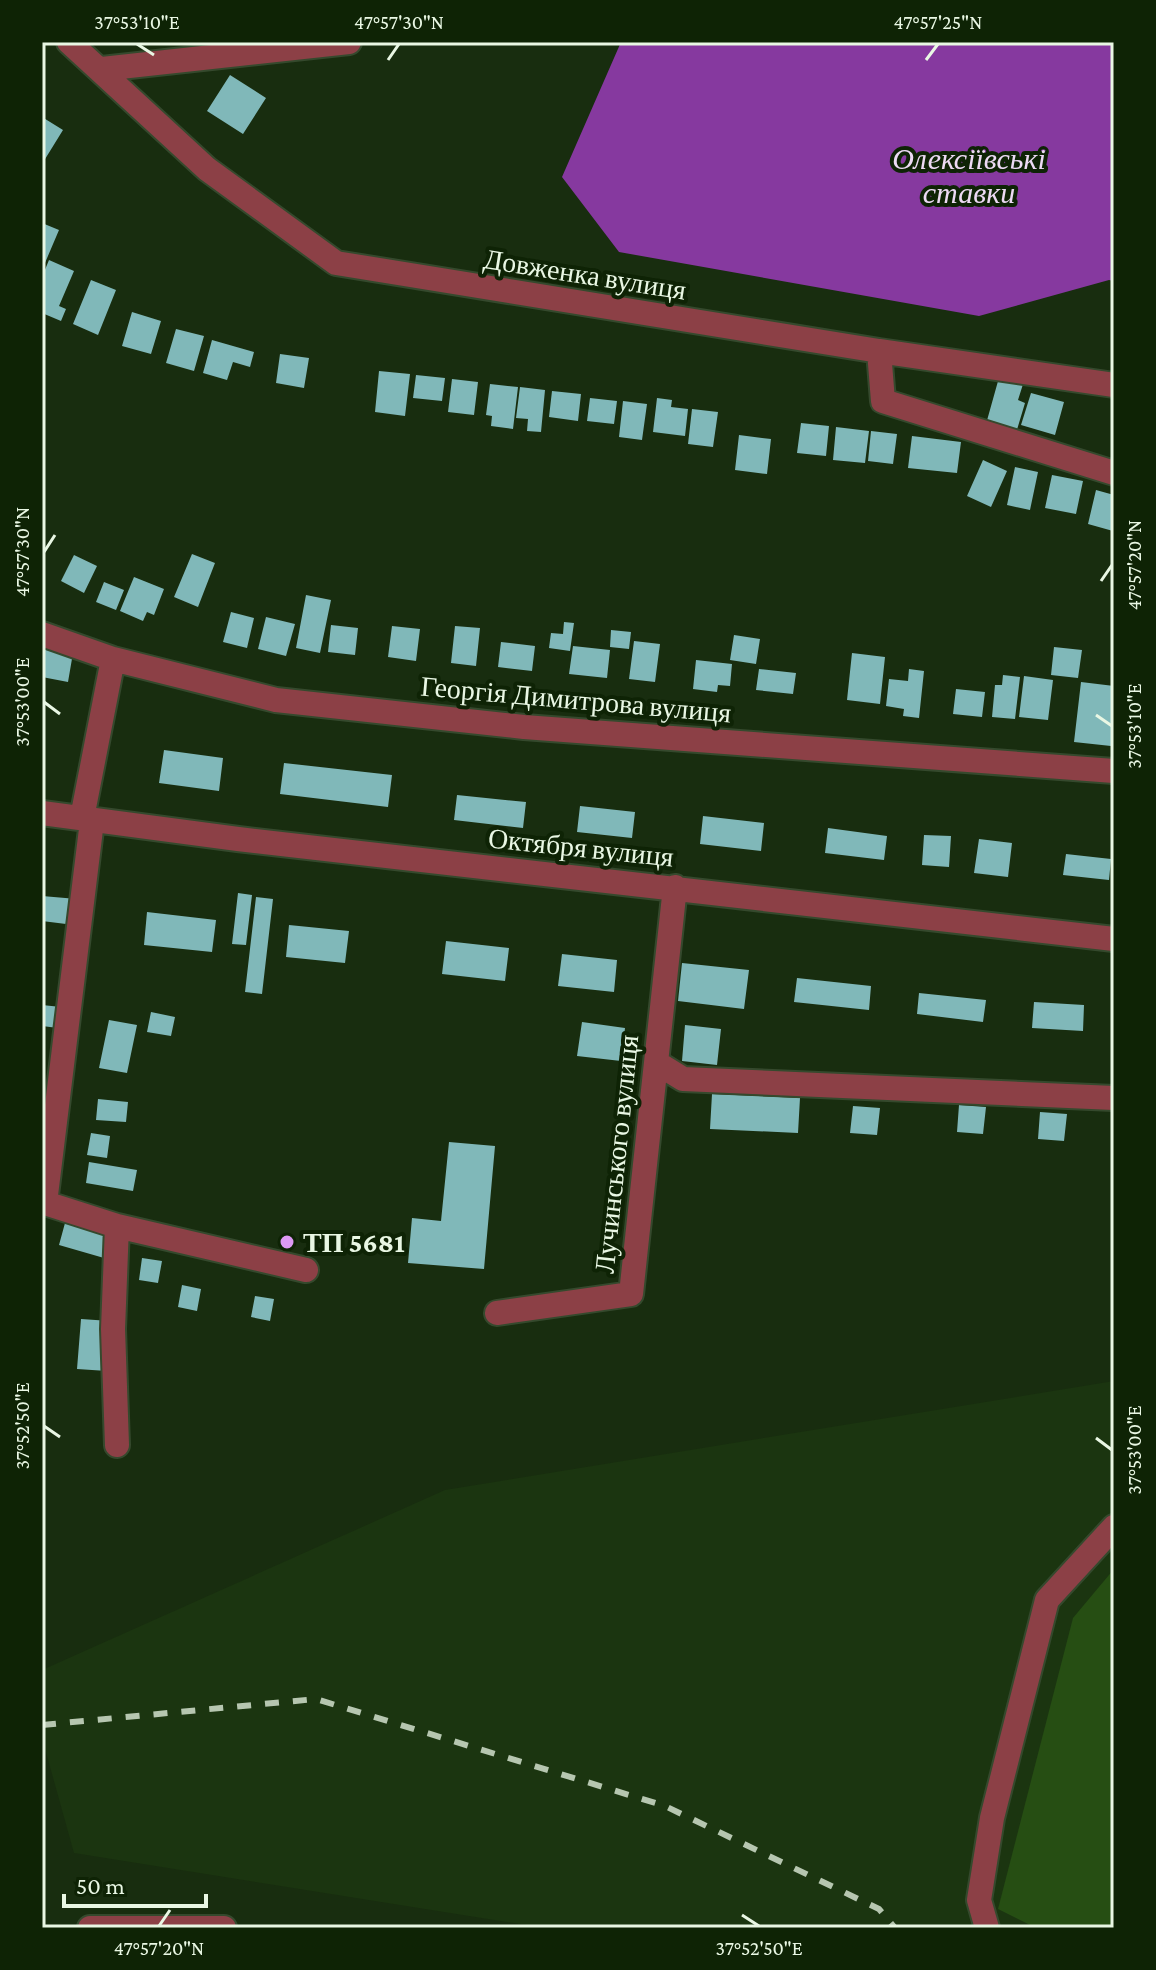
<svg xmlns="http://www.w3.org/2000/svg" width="1156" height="1970" font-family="'Crimson Pro',serif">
	<rect width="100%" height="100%" fill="#182d0f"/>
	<!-- built -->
	<path fill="#1b3510" d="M1114,1381V1928H545L74,1853L42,1738V1670L445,1490Z"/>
	<!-- green -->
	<path fill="#264e13" d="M1114,1569V1928H1036L998,1909L1073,1618Z"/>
	<!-- water -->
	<path fill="#86399f" d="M621,42H1114V281L1109,280L979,316L619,252L562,177Z"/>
	<!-- building -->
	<path fill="#80b8b9" d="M230,75L266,98L243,134L207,111Z
		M42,117L63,130L42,164Z
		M42,223L59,230L42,270Z
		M49,260L74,271L59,306L66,309L61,321L42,313V277Z
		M91,280L116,290L98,335L73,324Z
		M132,312L161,321L151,354L122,346Z
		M176,329L204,336L194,371L166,363Z
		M212,340L254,352L250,367L233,362L227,380L203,373Z
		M280,354L309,358L304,388L276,383Z
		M379,371L410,374L405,416L375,412Z
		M1000,374L1024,381L1018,400L1025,403L1016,433L986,424Z
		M416,375L445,378L442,401L413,398Z
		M452,379L478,382L474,415L448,412Z
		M490,384L518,387L513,429L491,426L492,416L486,415Z
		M520,387L545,390L541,432L527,431L528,419L516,418Z
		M552,391L581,394L578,421L549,417Z
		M1031,393L1064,402L1055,435L1021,425Z
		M590,398L617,401L614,424L587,421Z
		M657,398L672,400L671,407L688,409L685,436L653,432Z
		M623,401L647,404L642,440L619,437Z
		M692,409L718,412L713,447L688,444Z
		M801,423L829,426L826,456L797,453Z
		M836,427L869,431L865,463L833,460Z
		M871,431L897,434L893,464L868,461Z
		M739,435L771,439L767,474L735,470Z
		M912,436L961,442L957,473L908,468Z
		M983,460L1007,471L991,507L967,496Z
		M1015,467L1038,472L1030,510L1007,505Z
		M1052,475L1083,481L1076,514L1045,508Z
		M1096,490L1114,495L1113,531L1088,524Z
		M192,554L215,563L198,607L174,597Z
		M74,555L97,566L84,593L61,581Z
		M134,577L164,589L154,615L147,612L143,621L120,611Z
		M104,582L124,590L116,610L96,602Z
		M306,595L331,600L320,653L296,648Z
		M231,612L254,618L247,648L223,642Z
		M266,617L295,624L286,656L258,649Z
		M564,622L574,623L570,651L549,648L551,633L563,634Z
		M331,625L358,628L355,655L328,652Z
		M392,626L420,629L416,661L388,657Z
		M455,626L480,628L476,666L451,663Z
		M611,630L631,632L629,649L610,647Z
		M734,635L760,639L756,664L730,660Z
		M634,641L660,644L655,682L629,679Z
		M501,642L535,646L532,671L498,667Z
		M573,646L610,650L607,678L569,674Z
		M1054,647L1082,650L1078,678L1051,675Z
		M42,648L73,653L68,682L42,677Z
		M852,653L885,657L880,704L847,700Z
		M696,660L732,664L730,686L718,685L717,692L693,689Z
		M759,669L796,673L793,694L756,690Z
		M909,669L924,671L919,718L903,716L904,709L886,706L889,679L908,681Z
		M1003,675L1020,677L1015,719L992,717L995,685H1002Z
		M1024,676L1053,680L1048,720L1019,717Z
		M1081,682L1114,686L1111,746L1074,742Z
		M956,689L985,692L982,717L953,714Z
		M164,750L223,758L219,791L159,783Z
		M284,763L392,775L388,807L280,794Z
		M457,795L526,802L523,828L454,820Z
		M580,806L635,812L632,838L577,832Z
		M703,816L764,823L761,851L700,844Z
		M828,828L887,836L884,860L825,853Z
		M924,835L951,836L949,867L922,865Z
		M979,839L1012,843L1008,877L974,873Z
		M1066,854L1111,859L1109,880L1063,875Z
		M238,893L252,895L246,945L232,944Z
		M42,896L77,899L74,925L42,921Z
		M256,897L273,899L262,994L245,992Z
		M147,912L216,920L212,952L144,945Z
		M289,925L349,931L345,963L286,957Z
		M446,941L509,948L505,981L442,974Z
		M562,954L617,960L614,992L558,986Z
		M682,963L749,970L744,1009L678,1001Z
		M797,978L871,986L869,1010L794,1002Z
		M919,993L986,1000L983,1022L917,1014Z
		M1034,1002L1084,1005L1083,1031L1032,1028Z
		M42,1005L61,1007L58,1028L42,1026Z
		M151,1012L175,1017L171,1036L147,1032Z
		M109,1020L137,1025L127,1073L99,1068Z
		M582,1022L625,1028L621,1061L577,1056Z
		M685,1025L721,1029L717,1065L682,1061Z
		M712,1094L800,1098L798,1133L710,1129Z
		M98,1099L128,1102L126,1122L96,1120Z
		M959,1105L986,1107L983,1134L957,1132Z
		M853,1106L880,1108L877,1135L850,1133Z
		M1040,1112L1067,1114L1064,1141L1038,1139Z
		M91,1133L110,1136L107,1158L87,1155Z
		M449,1142L495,1146L484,1269L408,1263L412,1218L441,1221Z
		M89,1162L137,1170L133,1191L86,1183Z
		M65,1223L110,1235L104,1258L59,1245Z
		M142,1258L162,1261L158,1283L139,1280Z
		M182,1285L201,1289L197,1311L178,1307Z
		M255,1296L274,1299L270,1321L251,1317Z
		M81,1319L110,1321L107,1371L77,1369Z"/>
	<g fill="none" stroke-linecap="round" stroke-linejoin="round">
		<defs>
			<path id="minor" d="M69,42L207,169L336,263L879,351L883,401L1114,473
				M102,69L349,42
				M879,351L1114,385
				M42,634L113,659L276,700L524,727L1114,771
				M42,813L238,839L1114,939
				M82,818L113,659
				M92,821L45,1203L117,1226L113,1329L117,1445
				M657,1063L683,1079L1114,1098
				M117,1226L306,1270
				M497,1313L631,1294L675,887
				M90,1928H224
				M987,1928L979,1900L992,1818L1047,1600L1114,1527"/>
		</defs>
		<!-- minor casing -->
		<use href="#minor" stroke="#35492d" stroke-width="28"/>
		<!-- minor -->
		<use href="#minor" stroke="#8c4046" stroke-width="24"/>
		<!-- rail -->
		<path stroke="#b6c6b0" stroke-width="6" stroke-dasharray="14 14" stroke-linecap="butt" d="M42,1725L316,1699L665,1806L879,1909L895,1928"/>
	</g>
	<!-- ticks -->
	<path fill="none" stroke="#e9f7e4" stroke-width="3" d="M137,44L154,55M388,60L399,44M926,60L938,44M44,552L55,535M1101,581L1112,565M44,702L60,714M1096,715L1112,726M44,1426L60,1437M1096,1438L1112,1450M742,1915L759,1926M159,1926L170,1910"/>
	<!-- markers -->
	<circle fill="#dd99f4" stroke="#0e2305" stroke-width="3" cx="287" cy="1242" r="8"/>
	<g text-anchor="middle" stroke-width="8" stroke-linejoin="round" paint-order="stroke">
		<!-- street labels -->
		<g font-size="28" fill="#e9f7e4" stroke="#0e2305">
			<text transform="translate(585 274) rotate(9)" y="10">Довженка вулиця</text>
			<text transform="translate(576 699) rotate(5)" y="10">Георгія Димитрова вулиця</text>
			<text transform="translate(581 847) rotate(6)" y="10">Октября вулиця</text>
			<text transform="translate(616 1154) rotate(-84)" y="10">Лучинського вулиця</text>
		</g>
		<!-- poi labels -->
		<g font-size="28" font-weight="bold" fill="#e9f7e4" stroke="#0e2305" text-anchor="start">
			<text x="303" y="1252">ТП 5681</text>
		</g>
		<!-- water labels -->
		<g font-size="30" font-style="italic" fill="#eddaf4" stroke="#0e2305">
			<text x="969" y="169">Олексіївські<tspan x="969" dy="34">ставки</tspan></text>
		</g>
	</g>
	<!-- border -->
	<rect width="1156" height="1970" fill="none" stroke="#0e2305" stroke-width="88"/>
	<!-- scale -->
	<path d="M64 1894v12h142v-12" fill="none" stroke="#e9f7e4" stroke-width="4"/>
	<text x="76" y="1894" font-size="24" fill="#e9f7e4" stroke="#0e2305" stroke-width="6" paint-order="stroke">50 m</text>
	<rect x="44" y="44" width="1068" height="1882" fill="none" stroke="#e9f7e4" stroke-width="3"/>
	<g font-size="20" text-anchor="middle" fill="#e9f7e4">
		<text x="137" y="29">37°53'10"E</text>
		<text x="399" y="29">47°57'30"N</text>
		<text x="938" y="29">47°57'25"N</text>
		<text transform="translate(22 552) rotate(-90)" y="7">47°57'30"N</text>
		<text transform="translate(1134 565) rotate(-90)" y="7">47°57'20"N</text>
		<text transform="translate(22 702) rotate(-90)" y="7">37°53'00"E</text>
		<text transform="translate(1134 726) rotate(-90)" y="7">37°53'10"E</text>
		<text transform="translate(22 1426) rotate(-90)" y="7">37°52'50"E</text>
		<text transform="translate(1134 1450) rotate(-90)" y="7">37°53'00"E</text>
		<text x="159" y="1955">47°57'20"N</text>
		<text x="759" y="1955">37°52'50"E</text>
	</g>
</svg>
